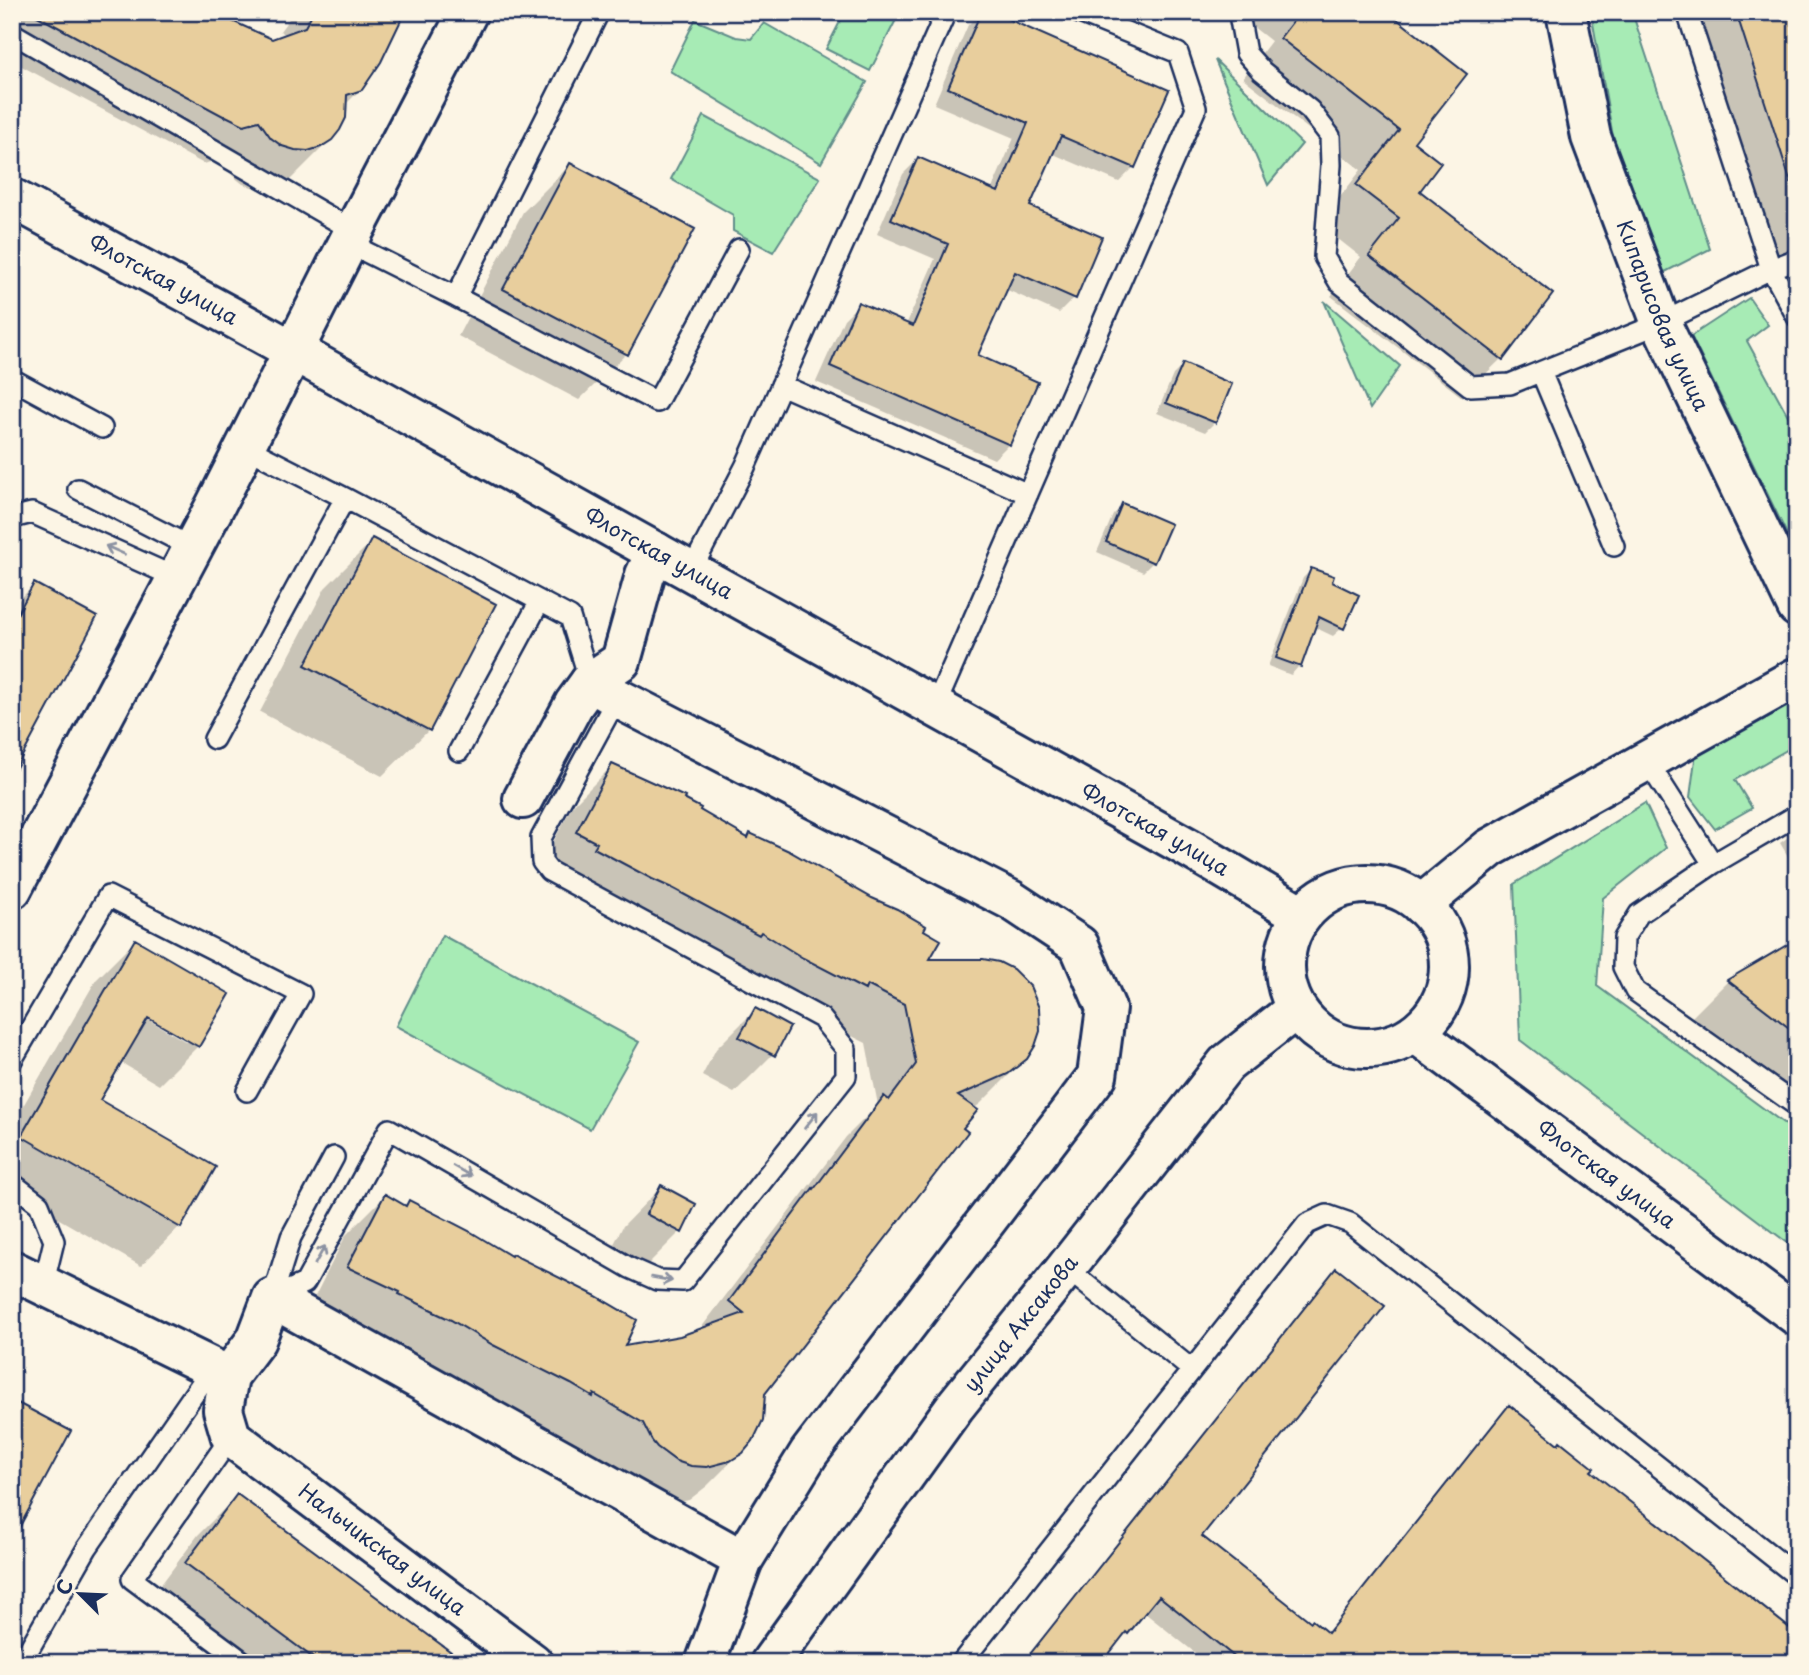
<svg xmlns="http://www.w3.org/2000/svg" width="1809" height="1675" font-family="'Playpen Sans',sans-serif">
	<rect width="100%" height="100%" fill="#fcf5e5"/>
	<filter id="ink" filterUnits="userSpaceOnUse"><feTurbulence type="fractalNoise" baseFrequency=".0143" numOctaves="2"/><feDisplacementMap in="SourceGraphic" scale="14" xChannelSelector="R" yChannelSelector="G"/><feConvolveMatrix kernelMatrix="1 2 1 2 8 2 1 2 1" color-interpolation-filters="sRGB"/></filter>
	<g filter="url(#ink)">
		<!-- green -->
		<path fill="#a7ebb5" stroke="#618d8a" stroke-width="2" d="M845,12H900L870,71L826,49Z
			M1591,12H1632L1710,249L1663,273L1613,137Z
			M695,20L736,37L751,39L764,23L867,82L821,163L670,71Z
			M1215,60L1302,144L1268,185Z
			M704,116L820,178L773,252L733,231V215L671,179Z
			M1749,298L1768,325L1747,341L1797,432V555L1691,336Z
			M1324,301L1400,366L1370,409Z
			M1797,694V744L1735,780L1752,808L1715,829L1690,797L1696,752Z
			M1645,803L1666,848L1603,898L1597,986L1797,1133V1250L1520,1040L1514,884Z
			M442,935L639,1042L590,1129L396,1026Z"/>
		<!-- shadow -->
		<path fill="#0003" fill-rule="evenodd" d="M12,12H207L272,41L284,37L285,34L280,31L292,15L289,13L290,12H405L361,89L345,105L331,139L291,179L280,185L268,189L255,188L243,184L233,176L220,159L204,164L12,61Z
			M981,12L1134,167L1119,182L1051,153L1028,207L1074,298L1059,313L1005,289L976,356L1009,444L994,459L816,382L844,319L859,304L906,325L935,259L877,234L903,174L918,159L991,191L1014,138L934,104L968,25Z
			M1234,12H1385L1412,143L1417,191L1501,359L1462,397L1331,296L1361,257L1319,224L1361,170L1243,78L1271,41Z
			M1706,12H1797V260L1780,265L1700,19Z
			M570,165L626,354L579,400L458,336L523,212Z
			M1183,365L1215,422L1205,432L1157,413L1173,375Z
			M1123,505L1153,562L1143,572L1097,552L1113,515Z
			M372,541L429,730L382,776L260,712L325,588Z
			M1311,570L1330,583L1342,628L1333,636L1314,627L1299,666L1291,675L1268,666L1303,578Z
			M34,585L12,771V607Z
			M612,766L698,811L747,839L922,931L928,960L1020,1064L980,1104L973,1109L763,1394L747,1446L707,1486L689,1500L667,1505L605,1462L555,1433L553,1435L310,1306L346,1235L385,1196L405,1207L409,1202L623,1348L681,1338L698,1332L846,1137L878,1105L866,1043L613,917L556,888L559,882L538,871L573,805Z
			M1797,831V853L1789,858L1780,843Z
			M135,941L198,1046L159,1085L120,1062L98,1101L214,1168L179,1227L141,1266L12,1192V1125L96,980ZM141,1012L188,1039V1043L140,1015Z
			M1797,941V1111L1689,1020L1728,981Z
			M755,1010L773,1054L734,1093L702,1076L716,1049Z
			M661,1187L680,1232L641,1271L609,1254L623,1226Z
			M1336,1270L1200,1536L1326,1634L1494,1423L1509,1408L1589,1471L1797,1663H1208L1145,1613L1100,1663H1022L1321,1286Z
			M237,1496L463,1663H229L148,1602L198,1535Z"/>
		<!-- building -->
		<path fill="#e8ce9d" stroke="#1b2f5e" stroke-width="2" d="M30,12H216L230,20L272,39L305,27L313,12H405L381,62L362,90L347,95L346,118L340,130L332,140L321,147L308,151L295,150L282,146L271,138L259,121L244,125L226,116L225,117Z
			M981,12H992L1169,90L1135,168L1061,136L1030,206L1102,237L1076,299L1015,272L978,355L1038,382L1010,445L830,366L858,302L913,326L948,244L891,219L918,157L998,192L1028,123L948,88Z
			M1300,12H1388L1467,74L1414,142L1441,163L1420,191L1553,294L1503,360L1369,256L1399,218L1356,185L1399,130L1280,38Z
			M1736,12H1797V182L1791,183Z
			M570,163L695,229L628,355L503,289Z
			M1183,363L1232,384L1216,423L1166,403Z
			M1122,503L1171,524L1154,563L1106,542Z
			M372,538L496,604L430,731L305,665Z
			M1311,568L1334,576L1332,582L1359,595L1344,629L1319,617L1301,667L1276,658Z
			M34,583L97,617L12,775V624Z
			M612,764L685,797L684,799L701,808L700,810L748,838L750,833L789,851L872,898L897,909L926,926L924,930L941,940L930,959H983L999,962L1013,969L1030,986L1039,1008L1040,1031L1035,1046L1027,1059L1008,1074L958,1096L978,1110L963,1128L968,1132L765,1394L763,1420L753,1441L743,1453L730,1461L707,1467L691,1466L676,1461L657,1447L652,1441L643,1423L594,1394L593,1397L571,1384L493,1345L451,1320L434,1312V1311L399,1294L400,1292L347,1267L385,1194L406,1206L409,1200L471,1232L511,1256L512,1254L596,1296L637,1320L625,1346L680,1336L744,1313L729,1301L813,1188L814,1189L884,1096L889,1100L916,1064L904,1004L867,985L865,990L803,958L761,932L759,935L674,889L652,879L594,848L597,843L576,832Z
			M135,939L230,994L199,1047L148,1018L100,1100L216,1167L181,1228L21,1136Z
			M1797,939V1034L1727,980Z
			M755,1008L790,1027L775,1056L739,1037Z
			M661,1185L696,1204L682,1233L646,1214Z
			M1336,1268L1385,1306L1202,1536L1311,1622L1312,1620L1328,1633L1509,1405L1558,1444L1560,1441L1594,1468L1591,1471L1797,1634V1663H1242L1159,1596L1128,1634L1126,1632L1102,1663H1023Z
			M12,1400L71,1431L12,1541Z
			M237,1494L466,1663H320L185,1563Z"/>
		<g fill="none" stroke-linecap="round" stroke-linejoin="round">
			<defs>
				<path id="service" d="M1240,12V20L1246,53L1262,71L1310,110L1330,136L1331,165L1324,257L1339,282L1470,386L1510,384L1661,323L1771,269L1797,317
					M1687,12L1771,269L1797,259
					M12,33L354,231
					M348,243L456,297L599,12
					M456,297L657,402L739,249
					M1541,372L1614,546
					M12,379L102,428
					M781,385L1028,494
					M245,447L345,498L570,617L590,682
					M78,489L193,548
					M12,518L32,513L177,578
					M691,571L745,467L946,12
					M935,707L1196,108L1178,53L1077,12
					M214,739L345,498
					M459,751L540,601
					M1647,761L1713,864
					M1797,815L1713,864L1639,914L1624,938L1623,967L1635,991L1797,1106
					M12,1060L108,896L301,994L247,1091
					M12,1183L39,1204L54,1241L43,1286
					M1066,1268L1191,1369
					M272,1298L305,1283L389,1129L630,1268L657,1280L683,1281L846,1076V1049L821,1018L549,871L542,862L541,838L617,698
					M272,1298L291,1237L334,1157
					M231,1437L132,1579L245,1663
					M21,1663L87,1548L212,1368
					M961,1663L1307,1224L1327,1215L1350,1223L1797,1576"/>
				<g id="minor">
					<path id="s1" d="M1566,12L1591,137L1661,323L1797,607"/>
					<path d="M590,682L621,661L645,575L656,552"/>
					<path d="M523,799L574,704L590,682L617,698L1011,900L1079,945L1106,1008L1097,1076L809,1453L743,1560L705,1663"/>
					<path d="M12,889L215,506L354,231L468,12"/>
					<path d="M1421,905L1490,848L1797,677"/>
					<path d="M12,1270L229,1376"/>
					<path d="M533,1663L231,1437L223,1410L229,1376L256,1340L272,1298L743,1560"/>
				</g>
				<g id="tertiary">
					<path id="s2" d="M12,198L263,334L1187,847L1302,915"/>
					<circle cx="1367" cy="966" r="82"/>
					<path id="s3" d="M1415,1033L1797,1316"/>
					<path id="s4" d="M770,1663L956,1405L1066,1268L1226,1064L1296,1009"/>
				</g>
			</defs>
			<!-- service casing -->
			<use href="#service" stroke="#1b2f5e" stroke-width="24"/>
			<!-- minor casing -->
			<use href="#minor" stroke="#1b2f5e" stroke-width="44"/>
			<!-- tertiary casing -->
			<use href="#tertiary" stroke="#1b2f5e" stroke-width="44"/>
			<!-- service -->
			<use href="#service" stroke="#fcf5e5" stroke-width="19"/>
			<!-- minor -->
			<use href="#minor" stroke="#fcf5e5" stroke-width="38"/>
			<!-- tertiary -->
			<use href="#tertiary" stroke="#fcf5e5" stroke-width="38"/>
		</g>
		<!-- one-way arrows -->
		<defs><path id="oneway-shaft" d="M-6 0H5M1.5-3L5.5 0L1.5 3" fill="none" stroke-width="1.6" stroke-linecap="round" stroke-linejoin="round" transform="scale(1.75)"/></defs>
		<g stroke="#8c92a2">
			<use href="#oneway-shaft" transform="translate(115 550) rotate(-156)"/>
			<use href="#oneway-shaft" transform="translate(811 1120) rotate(-52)"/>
			<use href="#oneway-shaft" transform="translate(462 1171) rotate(30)"/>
			<use href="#oneway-shaft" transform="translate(320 1255) rotate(-61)"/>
			<use href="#oneway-shaft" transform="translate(662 1279) rotate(10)"/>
		</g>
	</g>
	<g text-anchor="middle" stroke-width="5" stroke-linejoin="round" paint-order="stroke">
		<!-- street labels -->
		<g font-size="21" fill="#1b2f5e" stroke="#fcf5e5">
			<text dy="7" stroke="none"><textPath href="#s2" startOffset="172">Флотская улица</textPath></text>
			<text dy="7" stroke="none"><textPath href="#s1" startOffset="320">Кипарисовая улица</textPath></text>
			<text dy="7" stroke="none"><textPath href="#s2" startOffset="738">Флотская улица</textPath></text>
			<text dy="7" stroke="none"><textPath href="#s2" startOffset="1306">Флотская улица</textPath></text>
			<text dy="7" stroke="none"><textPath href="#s3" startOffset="238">Флотская улица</textPath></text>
			<text dy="7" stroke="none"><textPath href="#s4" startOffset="422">улица Аксакова</textPath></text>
			<text transform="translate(382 1550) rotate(37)" y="7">Нальчикская улица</text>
		</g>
	</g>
	<!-- margin -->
	<rect width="1809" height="1675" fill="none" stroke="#fcf5e5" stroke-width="42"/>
	<rect x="21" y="21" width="1767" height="1633" fill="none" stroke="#1b2f5e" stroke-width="2.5" filter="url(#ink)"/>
	<!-- north arrow -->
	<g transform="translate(80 1594) rotate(294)" stroke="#fcf5e5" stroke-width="5" paint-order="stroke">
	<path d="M0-5L12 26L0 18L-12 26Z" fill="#1b2f5e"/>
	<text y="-10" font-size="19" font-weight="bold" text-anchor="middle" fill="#1b2f5e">С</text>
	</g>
</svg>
